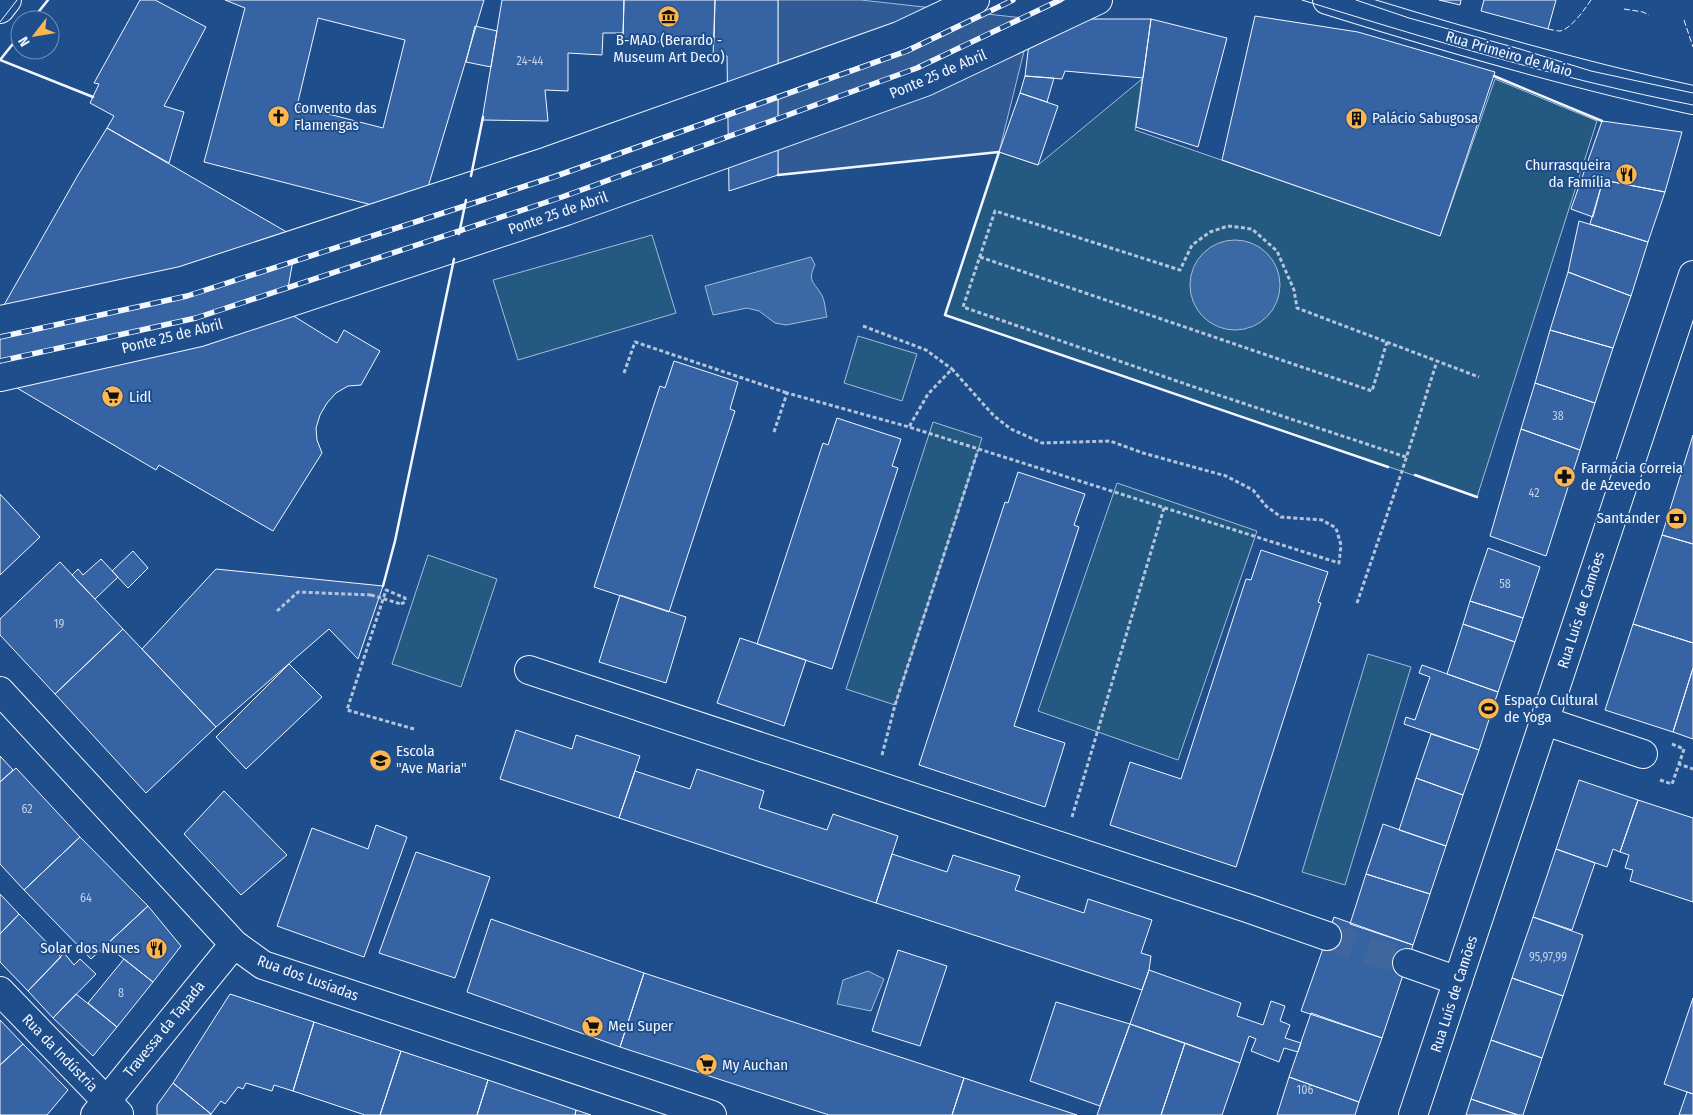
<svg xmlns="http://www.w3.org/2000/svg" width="1693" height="1115" font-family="'Fira Sans Condensed',sans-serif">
	<rect width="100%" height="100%" fill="#1f4e8c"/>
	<!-- green -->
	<path fill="#245a82" stroke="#a8bbd7" d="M1142,79L1135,130L1440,236L1495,79L1597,121L1477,497L945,315L999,152L1038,165Z
		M652,235L676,313L518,360L493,280Z
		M858,336L917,354L902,401L844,383Z
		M933,422L982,438L895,705L846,689Z
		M1117,483L1257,531L1178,760L1038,711Z
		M428,555L497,579L461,687L392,664Z
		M1368,654L1411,667L1345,885L1302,872Z"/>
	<!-- parking -->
	<path fill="#305b95" stroke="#a8bbd7" d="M778,0H861L1032,19L999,152L778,175Z"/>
	<!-- water -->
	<path fill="#3b69a3" stroke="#a8bbd7" d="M1190 285a45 45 0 1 1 90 0a45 45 0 1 1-90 0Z
		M811,257L815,265C807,281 814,282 821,294C825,299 825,310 827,317L786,325L775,323L759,311L747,308L713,315L705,286Z
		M868,971L884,979L871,1011L837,1004L843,980Z"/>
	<!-- building -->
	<path fill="#3563a3" stroke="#f2f6ff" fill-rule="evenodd" d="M140,0H155L206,27L164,106L184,112L169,163L107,128L114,116L90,103L99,84L94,83Z
		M225,0H484L419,217L204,162L245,8ZM318,18L405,40L383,128L297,106Z
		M502,0H624L623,33H603L602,55L568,53V91L545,90L548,121L482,120Z
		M624,0H715L714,43L623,41Z
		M715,0H778V175L729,191L727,56H713Z
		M1439,0H1461L1460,5Z
		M1484,0H1556L1548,29L1481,11Z
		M1255,16L1358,32L1495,72L1440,236L1222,160Z
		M1032,19H1151L1143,78L1065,71L1062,79L1025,76Z
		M1151,19L1227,38L1198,147L1136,127Z
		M475,26L497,31L491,67L466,62Z
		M1025,76L1054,78L1047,102L1020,93Z
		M1020,93L1058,106L1038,165L999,152Z
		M1602,121L1682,132L1665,192L1603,180L1593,217L1571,209Z
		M107,128L297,238L284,310L337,343L344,330L380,351L361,385L348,386L336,393L327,403L320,415L316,428L317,440L322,453L273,531L159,465L156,470L0,378V312L78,175Z
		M1603,180L1665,192L1648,242L1590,224Z
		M1579,221L1648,242L1631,296L1568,272Z
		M1568,272L1631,296L1613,348L1550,330Z
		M1550,330L1613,348L1595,403L1535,383Z
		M674,361L738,382L730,409L735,411L669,612L594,587L660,386L665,388Z
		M1535,383L1595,403L1580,450L1521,429Z
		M837,418L901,439L892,466L898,468L832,669L757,644L823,443L828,445Z
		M1521,429L1580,450L1546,556L1490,536Z
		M1693,435V544L1662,535Z
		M1018,472L1085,494L1074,525L1079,527L1014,726L1065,743L1045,807L919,765L1005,502L1008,503Z
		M0,494L40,537L0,575Z
		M1662,535L1693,544V643L1633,624Z
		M1488,548L1540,567L1523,618L1470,601Z
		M1261,550L1328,572L1318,602L1321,603L1236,867L1110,825L1130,762L1181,779L1246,579L1251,580Z
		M133,551L148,568L128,588L112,571Z
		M101,559L118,577L95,599L72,575L78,569L83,575Z
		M60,562L123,629L55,694L0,635V619Z
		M216,569L383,586L358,659L329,629L216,727L142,649Z
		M620,595L686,617L666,683L599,662Z
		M1470,601L1523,618L1515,642L1463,624Z
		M1463,624L1515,642L1498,692L1447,674Z
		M1633,624L1693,643V668L1673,732L1605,710Z
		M123,629L216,727L146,793L55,694Z
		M740,638L806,660L784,726L717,703Z
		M289,664L322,697L246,769L216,737Z
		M1422,665L1498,692L1479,750L1404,724L1406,717L1415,720L1430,677L1419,673Z
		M1693,668V739L1673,732Z
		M516,730L572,749L576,735L640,756L619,818L500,779Z
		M1431,734L1479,750L1463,795L1416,778Z
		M0,756L13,770L0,782Z
		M16,768L80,837L24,890L0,864V782Z
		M697,769L764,791L759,808L827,830L833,814L898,836L876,903L619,818L635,771L690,789Z
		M1416,778L1463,795L1446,846L1399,830Z
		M1579,780L1638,800L1620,852L1613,849L1607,867L1556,849Z
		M224,791L287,855L241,895L184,834Z
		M1638,800L1693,818V902L1630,881L1633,870L1625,868L1629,855L1620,852Z
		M1383,824L1446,846L1430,894L1366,874Z
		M376,825L407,837L364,957L277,926L312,828L368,849Z
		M80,837L148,906L91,959L24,890Z
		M1556,849L1595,863L1572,930L1533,917Z
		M416,852L490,877L455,978L379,953Z
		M892,854L947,872L953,855L1020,876L1015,890L1084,913L1088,899L1152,920L1141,953L1151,956L1149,970L1142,990L876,903Z
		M1366,874L1430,894L1413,945L1350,924Z
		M0,894L19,914L0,934Z
		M148,906L181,946L153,982L106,945Z
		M19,914L61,957L28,991L0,962V934Z
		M1334,917L1413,945L1382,1038L1301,1011Z
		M1533,917L1583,935L1563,996L1512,978Z
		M491,919L644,973L620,1047L467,992Z
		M898,950L947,966L920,1046L872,1031Z
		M64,953L74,965L80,959L96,974L53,1018L28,991Z
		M124,959L153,982L117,1027L88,1003Z
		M1149,970L1241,1003L1237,1016L1263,1025L1271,1001L1285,1006L1280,1021L1290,1025L1285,1038L1301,1043L1298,1052L1284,1048L1279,1062L1251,1051L1256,1039L1249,1036L1240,1063L1130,1024Z
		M644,973L964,1078L952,1115H829L620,1047Z
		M1512,978L1563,996L1542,1058L1491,1040Z
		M76,994L117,1027L93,1056L53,1018Z
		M230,994L314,1022L293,1091L274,1085L272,1091L246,1083L243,1089L238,1087L225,1104L221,1101L211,1114L173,1083Z
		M1693,998V1094L1664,1084Z
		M1056,1002L1130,1024L1100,1106L1030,1081Z
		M1311,1013L1382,1038L1359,1102L1289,1077Z
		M0,1020L23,1044L0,1065Z
		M314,1022L401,1051L380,1115H365L293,1091Z
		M1130,1024L1185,1043L1161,1115H1097Z
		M1491,1040L1542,1058L1523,1115H1518L1471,1099Z
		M1185,1043L1240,1063L1222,1115H1161Z
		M23,1044L68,1090L47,1115H0V1065Z
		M401,1051L488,1080L477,1115H380Z
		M1289,1077L1359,1102L1355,1115H1277Z
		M964,1078L1077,1115H952Z
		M488,1080L576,1110L575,1115H477Z
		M173,1083L211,1114V1115H157V1105Z
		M1687,1092L1693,1094V1115H1679Z
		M1471,1099L1518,1115H1466Z
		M576,1110L591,1115H575Z"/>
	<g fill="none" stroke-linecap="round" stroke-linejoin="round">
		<!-- minor-tunnel -->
		<path stroke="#3f679d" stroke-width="28" stroke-dasharray="28 14" stroke-linecap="butt" d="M1327,936L1407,963"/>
		<defs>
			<path id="minor" d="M0,9L7,0
				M529,670L1247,908L1327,936
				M0,691L234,944L263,965L712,1115
				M1545,721L1643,754
				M1407,963L1458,981
				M0,991L119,1114
				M95,1115L234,944
				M1413,1115L1693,275"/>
			<path id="major" d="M1327,0C1448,38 1568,73 1693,100"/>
			<path id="highway" d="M0,320L182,281L548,161L899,36L975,0
				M0,377L200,332L566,211L925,82L1098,0"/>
		</defs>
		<!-- minor casing -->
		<use href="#minor" stroke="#f2f6ff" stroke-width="30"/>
		<!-- major casing -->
		<use href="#major" stroke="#f2f6ff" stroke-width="30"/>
		<!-- highway casing -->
		<use href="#highway" stroke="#f2f6ff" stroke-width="30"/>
		<!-- path -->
		<path stroke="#b3c4dc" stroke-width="3" stroke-dasharray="4 2.5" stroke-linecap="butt" d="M980,257L1372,391L1387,342
			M863,326L926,350L952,369
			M624,373L635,342L787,393
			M774,432L787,393L909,427L1339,563L1341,545L1336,528L1322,520L1281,517L1266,506L1253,490L1226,476L1143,453L1110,441L1042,443L1011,429L994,416L952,369L928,394L909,427
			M1406,457L1197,388L963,307L995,211L1180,270L1192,245L1210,232L1228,226L1252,229L1277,251L1294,290L1297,308L1479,377
			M1357,603L1402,471L1437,361
			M401,604L405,602V598L386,590L347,710L414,729
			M277,611L298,592L371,595
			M1672,744L1684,749L1679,764
			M882,755L895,705L978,450
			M1660,780L1672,784L1679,764L1693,769
			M1072,817L1164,508"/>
		<!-- minor -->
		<use href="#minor" stroke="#1f4e8c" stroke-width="28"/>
		<!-- major -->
		<use href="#major" stroke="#1f4e8c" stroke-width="28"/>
		<!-- highway -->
		<use href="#highway" stroke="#1f4e8c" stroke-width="28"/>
		<!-- tram -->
		<path stroke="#f2f6ff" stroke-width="1" d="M1302,0C1431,40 1560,79 1693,105
			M1356,0L1409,18L1520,49L1591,71L1693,93
			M0,22L17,0"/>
		<defs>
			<path id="rail" d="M0,337L187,296L554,177L907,51L1013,0
				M0,361L196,318L562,197L917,68L1060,0"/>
		</defs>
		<!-- rail casing -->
		<use href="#rail" stroke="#f2f6ff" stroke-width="5.5"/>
		<!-- rail -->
		<use href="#rail" stroke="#1f4e8c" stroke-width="4" stroke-dasharray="11" stroke-linecap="butt"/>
		<!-- path-bridge -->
		<path stroke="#b3c4dc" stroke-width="3" stroke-dasharray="4 2.5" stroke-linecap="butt" d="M371,595L401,604"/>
		<!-- fence -->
		<path stroke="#f2f6ff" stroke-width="1" stroke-dasharray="6 2.5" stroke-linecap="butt" d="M1624,9L1643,12L1649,15
			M1684,20L1693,47
			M1548,29C1552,30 1557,31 1560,31C1571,29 1585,9 1591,0"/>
		<!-- wall -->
		<path stroke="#f2f6ff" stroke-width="2.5" d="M32,20L48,0
			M0,60L93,97
			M0,60L20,35
			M1494,76L1602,121
			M778,175L999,152L945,315L1388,467
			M471,176L483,117
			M459,234L466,200
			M1415,475L1477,497
			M383,586L395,541L454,259"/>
	</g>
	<!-- icons -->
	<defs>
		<symbol id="museum-disc" viewBox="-11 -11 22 22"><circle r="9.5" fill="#ffb74d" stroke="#1f4e8c"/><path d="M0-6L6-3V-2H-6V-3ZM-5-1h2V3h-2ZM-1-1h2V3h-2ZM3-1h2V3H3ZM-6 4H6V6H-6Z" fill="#111"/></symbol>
		<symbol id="church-disc" viewBox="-11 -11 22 22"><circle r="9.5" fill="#ffb74d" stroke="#1f4e8c"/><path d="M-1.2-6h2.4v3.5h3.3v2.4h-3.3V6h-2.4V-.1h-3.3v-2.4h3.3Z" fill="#111"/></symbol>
		<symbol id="building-disc" viewBox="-11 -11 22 22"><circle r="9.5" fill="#ffb74d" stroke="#1f4e8c"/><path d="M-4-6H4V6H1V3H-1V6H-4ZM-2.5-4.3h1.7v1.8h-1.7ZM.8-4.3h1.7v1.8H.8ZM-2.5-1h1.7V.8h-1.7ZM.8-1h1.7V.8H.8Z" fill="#111"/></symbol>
		<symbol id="restaurant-disc" viewBox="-11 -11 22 22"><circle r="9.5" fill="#ffb74d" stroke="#1f4e8c"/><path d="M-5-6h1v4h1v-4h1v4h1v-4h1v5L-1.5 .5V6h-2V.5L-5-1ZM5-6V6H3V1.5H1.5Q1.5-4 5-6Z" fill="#111"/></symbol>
		<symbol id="supermarket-disc" viewBox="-11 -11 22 22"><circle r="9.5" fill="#ffb74d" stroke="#1f4e8c"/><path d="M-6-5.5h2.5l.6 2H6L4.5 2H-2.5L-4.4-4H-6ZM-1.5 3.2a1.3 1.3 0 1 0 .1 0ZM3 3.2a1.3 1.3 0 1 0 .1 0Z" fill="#111"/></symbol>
		<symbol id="pharmacy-disc" viewBox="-11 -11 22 22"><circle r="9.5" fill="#ffb74d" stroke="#1f4e8c"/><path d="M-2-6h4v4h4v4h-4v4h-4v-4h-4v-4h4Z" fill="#111"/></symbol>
		<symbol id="bank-disc" viewBox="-11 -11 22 22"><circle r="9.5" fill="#ffb74d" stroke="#1f4e8c"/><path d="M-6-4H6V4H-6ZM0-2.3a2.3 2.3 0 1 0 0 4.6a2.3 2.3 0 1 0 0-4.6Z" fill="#111"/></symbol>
		<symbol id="stadium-disc" viewBox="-11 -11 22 22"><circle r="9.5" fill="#ffb74d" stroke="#1f4e8c"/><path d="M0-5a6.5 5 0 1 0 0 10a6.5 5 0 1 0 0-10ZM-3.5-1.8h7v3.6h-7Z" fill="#111"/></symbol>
		<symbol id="school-disc" viewBox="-11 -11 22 22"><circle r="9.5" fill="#ffb74d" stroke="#1f4e8c"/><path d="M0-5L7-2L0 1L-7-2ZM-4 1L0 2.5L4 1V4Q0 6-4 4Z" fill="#111"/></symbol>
	</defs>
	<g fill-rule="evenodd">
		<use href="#museum-disc" x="656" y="4" width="25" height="25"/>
		<use href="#church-disc" x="266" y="104" width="25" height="25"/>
		<use href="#building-disc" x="1344" y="106" width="25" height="25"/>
		<use href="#restaurant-disc" x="1614" y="162" width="25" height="25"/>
		<use href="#supermarket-disc" x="100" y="384" width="25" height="25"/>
		<use href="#pharmacy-disc" x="1552" y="464" width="25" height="25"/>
		<use href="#bank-disc" x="1664" y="506" width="25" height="25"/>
		<use href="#stadium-disc" x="1476" y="696" width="25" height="25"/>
		<use href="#school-disc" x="368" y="748" width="25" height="25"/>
		<use href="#restaurant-disc" x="144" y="936" width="25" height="25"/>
		<use href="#supermarket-disc" x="580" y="1014" width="25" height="25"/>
		<use href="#supermarket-disc" x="694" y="1052" width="25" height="25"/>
	</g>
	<g text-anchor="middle" stroke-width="4" stroke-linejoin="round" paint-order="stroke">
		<!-- number labels -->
		<g font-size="12" fill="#c3d1e8">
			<text x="530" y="65">24-44</text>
			<text x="1558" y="420">38</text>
			<text x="1534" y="497">42</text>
			<text x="1505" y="588">58</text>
			<text x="59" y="628">19</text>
			<text x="27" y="813">62</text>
			<text x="86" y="902">64</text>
			<text x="1548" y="961">95,97,99</text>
			<text x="121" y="997">8</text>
			<text x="1305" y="1094">106</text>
		</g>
		<!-- poi labels -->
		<g font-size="15" fill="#f2f6ff" stroke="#1f4e8c" text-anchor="start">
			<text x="669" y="45" text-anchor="middle">B-MAD (Berardo -<tspan x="669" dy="17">Museum Art Deco)</tspan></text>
			<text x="294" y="113">Convento das<tspan x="294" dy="17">Flamengas</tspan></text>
			<text x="1372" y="123">Palácio Sabugosa</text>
			<text x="1611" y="170" text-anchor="end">Churrasqueira<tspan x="1611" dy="17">da Família</tspan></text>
			<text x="129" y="402">Lidl</text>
			<text x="1581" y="473">Farmácia Correia<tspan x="1581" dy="17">de Azevedo</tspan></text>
			<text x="1660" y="523" text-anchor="end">Santander</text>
			<text x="1504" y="705">Espaço Cultural<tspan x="1504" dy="17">de Yoga</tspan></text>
			<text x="396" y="756">Escola<tspan x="396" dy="17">"Ave Maria"</tspan></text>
			<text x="140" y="953" text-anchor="end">Solar dos Nunes</text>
			<text x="608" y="1031">Meu Super</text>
			<text x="722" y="1070">My Auchan</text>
		</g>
		<!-- street labels -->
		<g font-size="15" fill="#f2f6ff" stroke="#1f4e8c">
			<text transform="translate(1509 54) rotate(16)" y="5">Rua Primeiro de Maio</text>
			<text transform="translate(938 74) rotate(-23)" y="5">Ponte 25 de Abril</text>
			<text transform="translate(558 213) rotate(-19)" y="5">Ponte 25 de Abril</text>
			<text transform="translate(172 336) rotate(-14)" y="5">Ponte 25 de Abril</text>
			<text transform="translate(1581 610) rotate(-72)" y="5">Rua Luís de Camões</text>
			<text transform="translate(308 978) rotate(20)" y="5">Rua dos Lusíadas</text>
			<text transform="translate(1454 994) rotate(-72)" y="5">Rua Luís de Camões</text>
			<text transform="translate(164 1029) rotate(-51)" y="5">Travessa da Tapada</text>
			<text transform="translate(60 1053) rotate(46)" y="5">Rua da Indústria</text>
		</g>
	</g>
	<!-- north arrow -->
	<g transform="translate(35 35) rotate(239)"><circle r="24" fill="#1f4e8c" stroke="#7391ba"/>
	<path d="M0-4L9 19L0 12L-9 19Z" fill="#ffb74d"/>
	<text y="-8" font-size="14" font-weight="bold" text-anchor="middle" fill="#f2f6ff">N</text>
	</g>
</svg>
